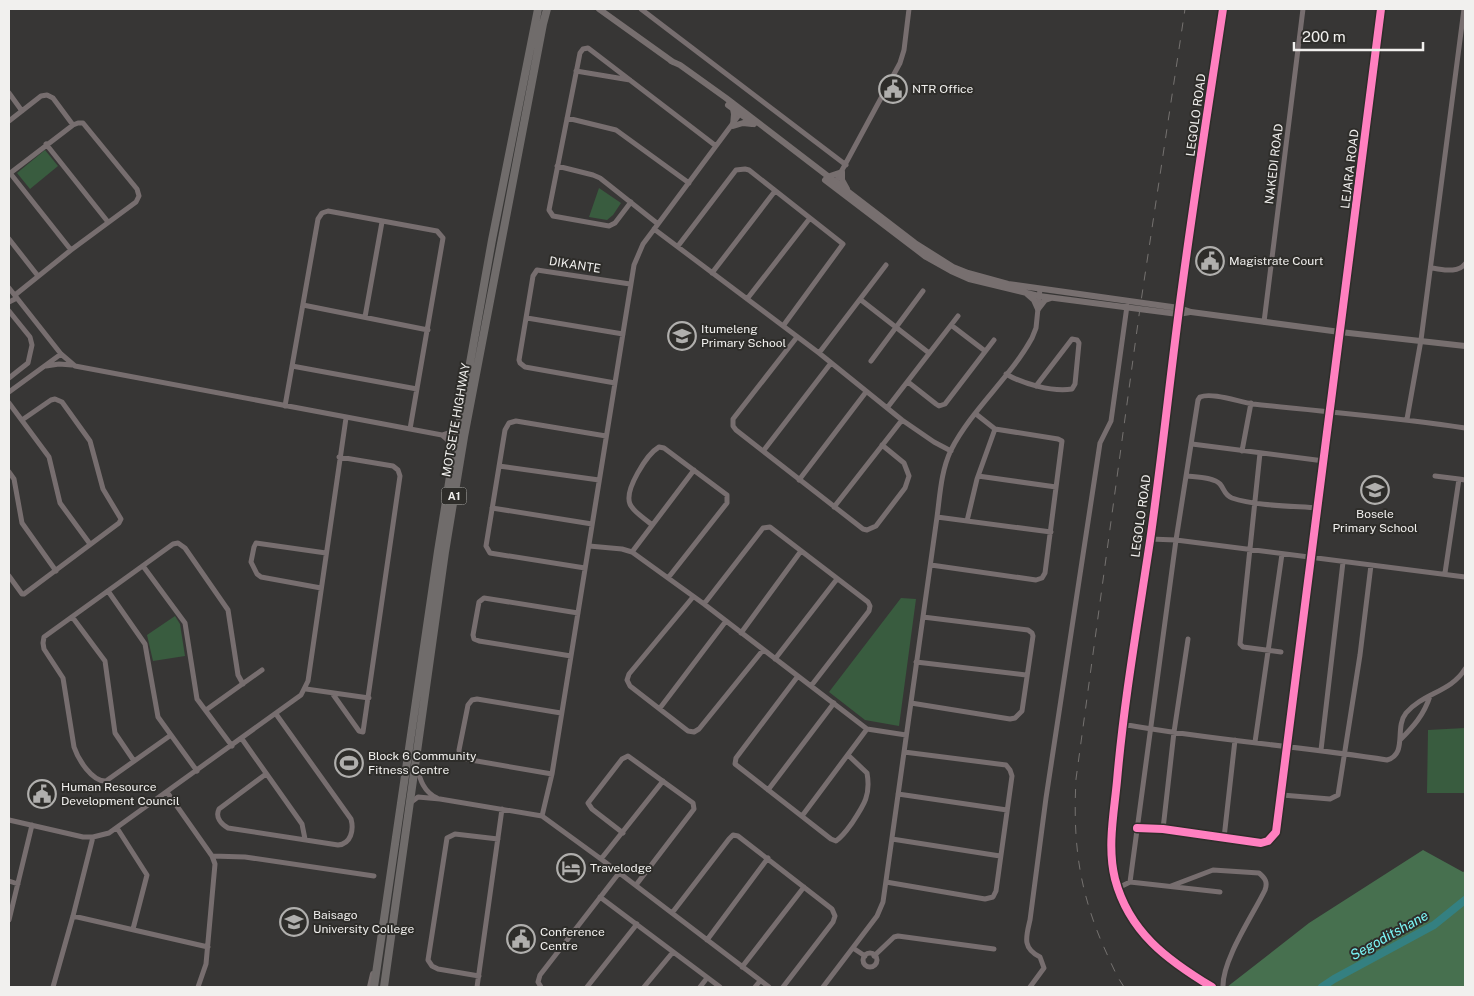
<svg xmlns="http://www.w3.org/2000/svg" width="1474" height="996" font-family="'Public Sans',sans-serif">
	<rect width="100%" height="100%" fill="#373635"/>
	<!-- green -->
	<path fill="#395c3f" d="M45,150L58,166L30,189L17,173Z
		M599,188L621,203L613,215L607,220L589,217Z
		M901,598L916,599L899,726L865,720L829,692Z
		M175,616L180,624L185,656L153,661L147,635Z
		M1465,728V793H1427L1428,730Z"/>
	<!-- forest -->
	<path fill="#47704f" d="M1423,850L1463,872L1465,871V987H1227L1309,923Z"/>
	<g fill="none" stroke-linecap="round" stroke-linejoin="round">
		<!-- river -->
		<path stroke="#348081" stroke-width="8" d="M1322,987L1334,979L1434,925L1465,900"/>
		<!-- minor -->
		<path stroke="#776e6f" stroke-width="5" d="M641,9L846,165
			M576,71L630,80
			M9,93L22,111
			M567,118L616,130L689,183
			M9,121L41,96L47,95L53,98L73,125
			M46,144L108,222
			M557,166L593,175L600,178L658,224
			M10,173L71,250
			M9,174L73,125L78,123H83L137,189L139,196L136,202L71,250L15,295
			M834,185L900,63L904,50L909,9
			M631,202L615,223L609,226L553,216L549,210L580,53L583,49L588,48L592,51L716,146
			M654,229L819,353L902,420L934,442L951,451
			M9,239L38,276
			M678,246L736,170L745,169L749,170L843,244L783,326
			M1431,268C1442,269 1457,274 1465,264
			M712,273L775,191
			M9,288L61,354L75,366L442,435L449,441L452,452
			M747,299L810,218
			M861,300L929,353
			M9,302L17,298
			M303,305L428,330
			M9,311L30,337L32,345L28,363L9,378
			M365,317L382,222
			M527,318L623,334
			M1264,322L1303,9
			M951,325L985,351
			M797,337L733,419V426L736,430L863,529L867,530L876,526L905,488L909,476L904,463L882,445
			M819,353L886,265
			M871,361L923,291
			M46,366L59,364L72,365
			M292,366L417,389
			M1006,374C1023,384 1052,392 1072,389L1075,384L1079,343L1077,340L1072,339L1036,386
			M908,382L936,404L939,406L945,404L994,340
			M615,383L525,367L520,363L519,360L533,276L537,270L630,284
			M9,392L61,354
			M9,403L49,457L60,503L90,544
			M285,406L318,219L322,213L328,211L437,231L443,238L410,429
			M887,408L958,316
			M1407,419L1421,340L1464,9
			M442,435L451,432L458,422
			M1192,444L1324,461
			M764,450L831,363
			M1242,451L1251,403
			M1260,453L1240,644L1243,647L1281,652
			M499,466L599,480
			M9,472L14,479L22,523L56,571
			M978,476L1056,487
			M1187,476C1196,477 1214,477 1220,484C1225,490 1224,495 1232,498C1256,506 1292,506 1318,508
			M1435,476L1459,479
			M799,480L866,392
			M834,507L902,420
			M492,508L592,524
			M937,517L1051,532
			M967,521L977,479L995,429
			M652,525C646,519 633,512 630,504C624,490 647,454 659,447L664,448L727,495V503L668,578
			M1150,539L1176,540L1465,577
			M589,546L622,549L632,552L704,604L867,729L906,735
			M632,552L694,470
			M931,565L1036,580L1042,578L1045,573L1062,441L1058,439L995,429L976,414
			M143,566L185,623L197,699L232,746
			M585,568L490,553L486,546L505,430L509,423L516,421L606,436
			M1445,573L1459,479L1465,480
			M9,576L22,594H24L119,523L121,519L103,489L90,441L62,402L55,399L51,400L22,420
			M321,588L261,577L257,574L251,562L254,547L256,543L326,553
			M108,591L145,644L158,717L197,771
			M693,597L629,674L627,680L630,686L688,731L694,732L699,729L763,650
			M704,604L763,528L770,527L868,602L870,606L869,611L811,686
			M73,618L105,661L115,733L134,761
			M741,633L801,551
			M571,656L479,641L474,639L473,635L479,602L484,598L578,613
			M775,659L837,579
			M916,662L1026,675
			M798,676L736,758L735,764L831,839L836,841C843,836 847,830 852,823C864,805 871,795 867,773L848,755
			M306,689L369,698
			M332,693L359,731L363,732L400,476L398,470L393,466L339,457
			M911,703L1010,719L1015,718L1022,711L1033,636L1032,633L1028,630L923,617
			M660,708L726,621
			M206,710L262,670
			M1122,724C1209,740 1299,746 1387,760C1408,754 1394,728 1406,713C1423,693 1451,692 1465,669
			M171,735L106,781C92,782 78,759 74,747L63,678L44,649L43,643L44,637L173,544L178,543L185,548L228,610L238,675L243,684
			M242,739L302,824L305,839
			M1400,740C1413,727 1424,715 1430,696
			M1255,742L1282,554
			M1321,750L1343,562
			M417,767C420,780 424,792 437,798
			M266,774L219,809C215,817 221,824 228,828L338,845C351,844 354,830 351,819L276,714
			M552,774L465,759L460,756L459,750L468,705L472,700L477,699L561,713
			M768,790L834,703
			M167,792L212,856L215,864L206,964L198,987
			M898,794L1007,810
			M1282,795L1330,799L1338,795L1360,655L1371,565
			M410,803L418,797L440,799L542,816L601,859L769,987
			M542,816L552,774L634,265L643,244L658,224L742,111
			M802,816L867,729
			M9,820L83,837H93L109,833L301,695L308,681L346,418
			M117,828L147,875L133,929
			M1137,828L1163,829L1261,843L1268,841L1276,832L1381,9
			M1163,829L1174,732L1188,639
			M623,833L592,809L588,803L622,759L628,756L693,803L694,809L636,885
			M1224,838L1235,740
			M892,839L1000,856
			M212,856L245,857L374,876
			M601,859L663,781
			M9,881L18,884
			M886,882L985,899L993,897L996,891L1012,776L1010,770L1006,765L904,752
			M1130,882L1176,540L1198,400L1200,397C1212,392 1239,402 1253,404C1324,412 1395,417 1465,428
			M1171,886L1213,870L1259,873C1265,878 1268,882 1265,890C1253,915 1222,960 1223,987
			M1118,888L1130,882L1220,892
			M600,897L720,987
			M672,913L729,839L733,835L738,836L832,909L835,916L833,922L783,987
			M73,916L208,947
			M9,920L32,825
			M707,940L768,858
			M853,948L865,956
			M863 960a7 7 0 1 1 14 0a7 7 0 1 1-14 0Z
			M874,956L894,937L898,936L994,949
			M742,967L804,887
			M479,976L438,969L432,966L428,960L447,838L455,834L498,839
			M53,987L73,916L93,837
			M477,987L502,809
			M541,987L538,982L540,975L619,873
			M587,987L637,924
			M644,987L673,952
			M700,987L707,978
			M755,987L760,981
			M823,987L877,916L883,902L937,517C940,495 941,471 951,450C972,409 1010,378 1032,338L1036,328L1040,289
			M1030,987L1044,968L1040,957C1022,948 1026,937 1030,920L1046,798L1100,443L1111,421L1127,306
			M1212,987C1167,960 1129,932 1115,879C1107,847 1114,813 1117,781C1124,700 1138,621 1150,541C1161,464 1169,387 1179,310C1192,210 1208,109 1223,9"/>
		<!-- major -->
		<path stroke="#776f6f" stroke-width="6" d="M599,9L673,62
			M671,61L680,65L726,98L915,243L953,267L968,273L1008,284L1179,308L1191,312L1340,332L1465,346
			M728,105L754,124
			M733,109L734,114L733,126L743,123L752,124
			M827,177L842,172V180L847,189
			M825,180L926,257L951,271L969,279L1039,296L1178,314L1190,312
			M1026,293L1034,300L1038,309L1045,300L1051,298
			M370,987L373,974"/>
		<!-- highway -->
		<path stroke="#706c6b" stroke-width="8" d="M374,987L438,551L453,458L492,240L538,9
			M384,987L445,552L464,437L543,24L547,9"/>
		<!-- rail -->
		<path stroke="#757270" stroke-width="1" stroke-dasharray="9 9" stroke-linecap="butt" d="M1124,987C1115,974 1109,958 1102,943C1078,886 1073,840 1076,779L1140,308L1185,9"/>
		<defs>
			<path id="cycleway" d="M1137,828L1163,829L1261,843L1268,841L1276,832L1381,9
				M1212,987C1167,960 1129,932 1115,879C1107,847 1114,813 1117,781C1124,700 1138,621 1150,541C1161,464 1169,387 1179,310C1192,210 1208,109 1223,9"/>
		</defs>
		<!-- cycleway casing -->
		<use href="#cycleway" stroke="#2e2d2a" stroke-width="11"/>
		<!-- cycleway -->
		<use href="#cycleway" stroke="#ff80c0" stroke-width="8"/>
	</g>
	<!-- icons -->
	<defs>
		<symbol id="civic-ring" viewBox="-11 -11 22 22"><circle r="9.5" fill="#2e2d2a" stroke="#b0afad" stroke-width="1.5"/><path d="M-.6-6.5H3V-4.5H.6V-3L4-1V1h2V6H-6V1h2V-1L-.6-3ZM-1.2 2.5V6h2.4V2.5Z" fill="#b0afad"/></symbol>
		<symbol id="school-ring" viewBox="-11 -11 22 22"><circle r="9.5" fill="#2e2d2a" stroke="#b0afad" stroke-width="1.5"/><path d="M0-5L7-2L0 1L-7-2ZM-4 1L0 2.5L4 1V4Q0 6-4 4Z" fill="#b0afad"/></symbol>
		<symbol id="stadium-ring" viewBox="-11 -11 22 22"><circle r="9.5" fill="#2e2d2a" stroke="#b0afad" stroke-width="1.5"/><path d="M0-5a6.5 5 0 1 0 0 10a6.5 5 0 1 0 0-10ZM-3.5-1.8h7v3.6h-7Z" fill="#b0afad"/></symbol>
		<symbol id="hotel-ring" viewBox="-11 -11 22 22"><circle r="9.5" fill="#2e2d2a" stroke="#b0afad" stroke-width="1.5"/><path d="M-6-4.5h1.5V1H6V5H4.5V3h-9V5H-6ZM-4 0a1.8 1.8 0 1 1 3.6 0ZM.5 0V-2.5h3Q6-2.5 6 0Z" fill="#b0afad"/></symbol>
		<symbol id="university-ring" viewBox="-11 -11 22 22"><circle r="9.5" fill="#2e2d2a" stroke="#b0afad" stroke-width="1.5"/><path d="M0-5L7-2L0 1L-7-2ZM-4 1L0 2.5L4 1V4Q0 6-4 4Z" fill="#b0afad"/></symbol>
	</defs>
	<g fill-rule="evenodd">
		<use href="#civic-ring" x="877" y="73" width="32" height="32"/>
		<use href="#civic-ring" x="1194" y="245" width="32" height="32"/>
		<use href="#school-ring" x="666" y="320" width="32" height="32"/>
		<use href="#school-ring" x="1359" y="474" width="32" height="32"/>
		<use href="#stadium-ring" x="333" y="747" width="32" height="32"/>
		<use href="#civic-ring" x="26" y="778" width="32" height="32"/>
		<use href="#hotel-ring" x="555" y="852" width="32" height="32"/>
		<use href="#university-ring" x="278" y="906" width="32" height="32"/>
		<use href="#civic-ring" x="505" y="923" width="32" height="32"/>
	</g>
	<g text-anchor="middle" stroke-width="4" stroke-linejoin="round" paint-order="stroke">
		<!-- shield labels -->
		<rect fill="#2e2d2a" stroke="#b6b6b3" stroke-width="1" x="441.5" y="487.5" width="25" height="17" rx="4"/>
		<g font-size="11" font-weight="bold" fill="#f1f0ee">
			<text x="454" y="500">A1</text>
		</g>
		<!-- poi labels -->
		<g font-size="12" fill="#f1f0ee" stroke="#2e2d2a" text-anchor="start">
			<text x="912" y="93">NTR Office</text>
			<text x="1229" y="265">Magistrate Court</text>
			<text x="701" y="333">Itumeleng<tspan x="701" dy="14">Primary School</tspan></text>
			<text x="1375" y="518" text-anchor="middle">Bosele<tspan x="1375" dy="14">Primary School</tspan></text>
			<text x="368" y="760">Block 6 Community<tspan x="368" dy="14">Fitness Centre</tspan></text>
			<text x="61" y="791">Human Resource<tspan x="61" dy="14">Development Council</tspan></text>
			<text x="590" y="872">Travelodge</text>
			<text x="313" y="919">Baisago<tspan x="313" dy="14">University College</tspan></text>
			<text x="540" y="936">Conference<tspan x="540" dy="14">Centre</tspan></text>
		</g>
		<!-- street labels -->
		<g font-size="12" fill="#f1f0ee" stroke="#2e2d2a">
			<text transform="translate(1196 115) rotate(-82)" y="4">LEGOLO ROAD</text>
			<text transform="translate(1274 164) rotate(-83)" y="4">NAKEDI ROAD</text>
			<text transform="translate(1350 169) rotate(-83)" y="4">LEJARA ROAD</text>
			<text transform="translate(575 265) rotate(9)" y="4">DIKANTE</text>
			<text transform="translate(456 420) rotate(-80)" y="4">MOTSETE HIGHWAY</text>
			<text transform="translate(1141 516) rotate(-82)" y="4">LEGOLO ROAD</text>
		</g>
		<!-- water labels -->
		<g font-size="14" font-style="italic" fill="#7bf5f6" stroke="#2e2d2a">
			<text transform="translate(1389 935) rotate(-29)" y="5">Segoditshane</text>
		</g>
	</g>
	<!-- border -->
	<rect width="1474" height="996" fill="none" stroke="#f1f0ee" stroke-width="20"/>
	<!-- scale -->
	<path d="M1294 42v8h129v-8" fill="none" stroke="#f1f0ee" stroke-width="2.5"/>
	<text x="1302" y="42" font-size="15" fill="#f1f0ee" stroke="#2e2d2a" stroke-width="4" paint-order="stroke">200 m</text>
</svg>
